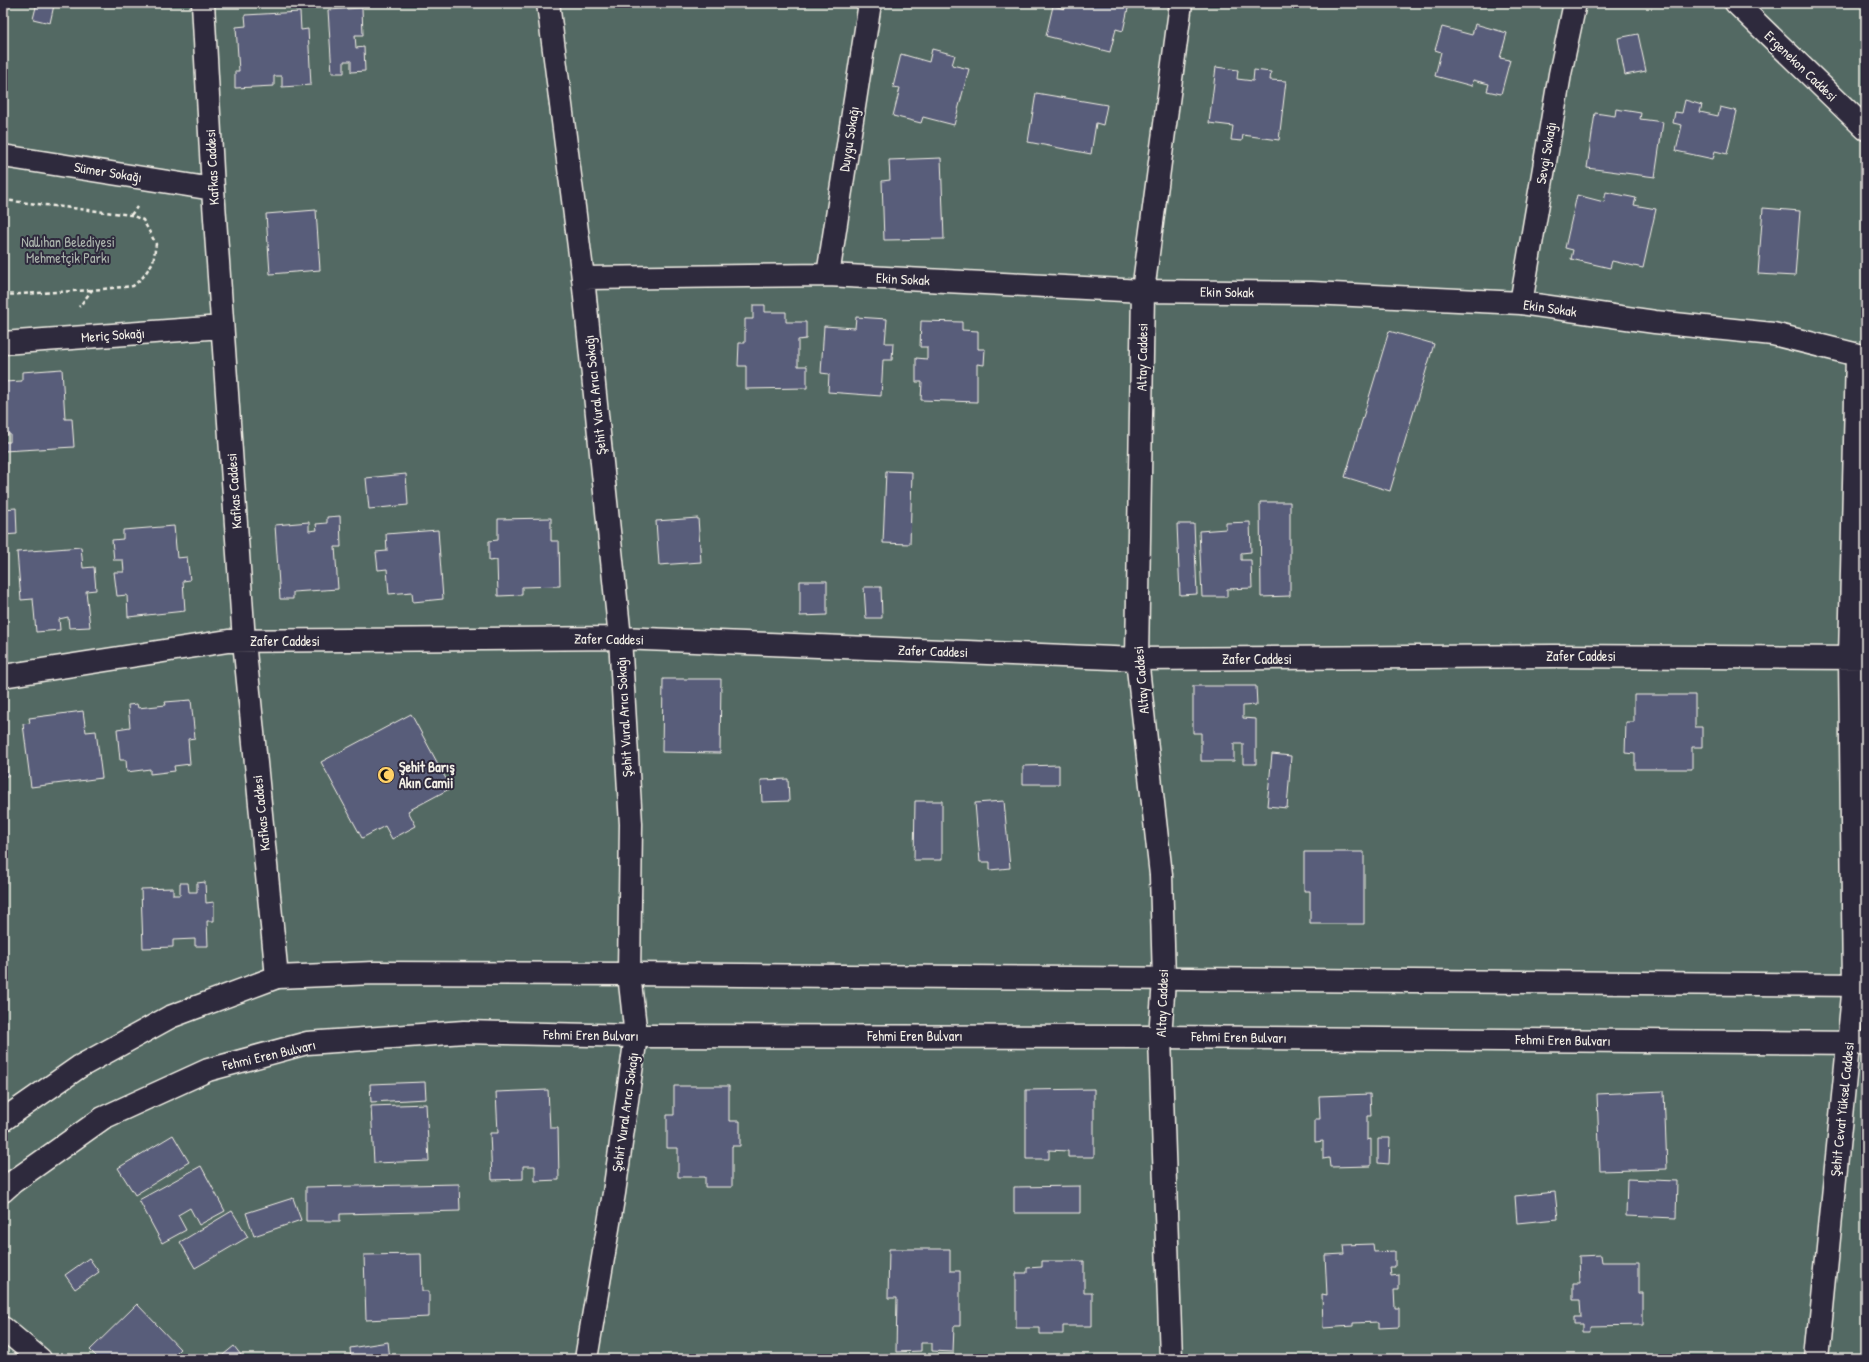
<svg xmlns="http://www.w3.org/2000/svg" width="1869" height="1362" font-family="'Patrick Hand',sans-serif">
	<rect width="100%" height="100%" fill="#3c394f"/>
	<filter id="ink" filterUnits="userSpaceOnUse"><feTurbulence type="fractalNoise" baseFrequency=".025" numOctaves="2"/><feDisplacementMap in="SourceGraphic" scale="8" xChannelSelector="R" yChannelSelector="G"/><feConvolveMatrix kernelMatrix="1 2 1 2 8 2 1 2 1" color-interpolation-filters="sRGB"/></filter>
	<g filter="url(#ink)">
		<!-- green -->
		<path fill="#536964" stroke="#a4ada6" d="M3,3H1866V1359H3Z"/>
		<!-- building -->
		<path fill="#595d7a" stroke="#f4f1e8" d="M37,3L54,5L50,23L33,19Z
			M1066,3L1129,4L1123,31L1116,29L1110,52L1046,36L1053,6L1065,9Z
			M362,8L363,35H355L356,48L364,47L365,71L351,72V61H344V73H332L328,10Z
			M300,12L301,30L308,29L311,85L282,87V76H274V86L235,88V71H239L236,27L246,26L245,15Z
			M1475,24L1507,33L1500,58L1510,60L1501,94L1487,91L1489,84L1473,80L1472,86L1435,76L1441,52L1435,50L1442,27L1472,35Z
			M1638,34L1646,71L1625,75L1618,38Z
			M932,49L955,55L952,65L969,69L954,125L923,117L921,123L893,116L900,88L893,87L901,54L929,62Z
			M1216,67L1238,70L1237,79L1253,81L1254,70L1271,72L1270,80L1286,81L1279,140L1243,135L1242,141L1231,140L1233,126L1209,123Z
			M1036,93L1107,105L1103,125L1096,123L1091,154L1028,142Z
			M1685,100L1702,105L1700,112L1718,116L1720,107L1737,111L1727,154L1715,151L1713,159L1676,151L1682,125L1673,123L1675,112L1682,113Z
			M1616,109L1641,113L1640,119L1663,122L1655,177L1587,168L1595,113L1615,116Z
			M941,158L944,239L884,240L882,181L890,180L889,160Z
			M1606,192L1636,198L1634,205L1656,209L1643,268L1612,261L1610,268L1571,259L1573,250L1565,248L1577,195L1604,202Z
			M1763,208L1800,211L1795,276L1758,274Z
			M316,210L320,270L270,274L266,214Z
			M753,305H765V312H786V322H806V339L798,340V366H807V388L746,389V366H738L739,343H745V319H753Z
			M856,317L887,319L885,343H893L892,360H883L881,396L828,392L829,374L821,373L824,326L855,328Z
			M921,321L962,322V330L978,331V349H985L984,365L977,364V402L921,400L922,382H916V358L927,359V347H920Z
			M1389,331L1434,344L1390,491L1345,477Z
			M62,369L65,419H72L74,447L3,451V442H10V434H3V407H6L4,382L22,381V372Z
			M886,471L912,472L910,544L883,543Z
			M406,474L408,505L369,509L366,478Z
			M1260,502H1290V596L1261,597Z
			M16,508L17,534L3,535V509Z
			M340,516L341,547H335L338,589L293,592V599H280L275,525L309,522V531L317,530L316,524L327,523V517Z
			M551,518V541H559L560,586L522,587V595L498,596L497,560L489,561V541L498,540V519Z
			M698,518L701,562L659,565L656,521Z
			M1250,522L1251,552L1241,553V560H1251L1252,588L1227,589V597H1202L1199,531L1226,529V523Z
			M1177,524H1194L1197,594L1180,595Z
			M174,526L177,558L187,557L190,580L183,581L185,611L128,617L127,595L117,596L114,572H124L123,560H114L112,540L123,539V530Z
			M438,530L443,599L413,602L412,592L389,594L387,569L378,570L376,552L387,551L386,534Z
			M81,547L83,568L94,567L96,590L86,591L90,627L69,628L68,617L59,619L60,630L36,632L33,599L21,600L17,552Z
			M800,581H827V615L800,616Z
			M864,587H881L882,618H866Z
			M663,679H721L720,753L662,752Z
			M1193,686H1256L1257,705L1243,706V718L1256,719V764H1243V744H1234V761H1201V733H1193Z
			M1634,695H1695V727H1702V747H1692V769H1635V754L1625,753L1626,722H1634Z
			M191,700L195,738L188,739L190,764L174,766L175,771L150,774V769L127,772L126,760H120L117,729L130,727L128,705L137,704L138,708L166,705L165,702Z
			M83,711L86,732L96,731L102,778L31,787L23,724L30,723L29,718Z
			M411,714L451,788L408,811L416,826L392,839L385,826L362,838L321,762Z
			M3,744L8,776H3Z
			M1272,754L1291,756L1287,808L1267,806Z
			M1059,765V784H1023V766Z
			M788,779L789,801L762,802L761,780Z
			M915,801H942V860H914Z
			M1004,801L1010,868L990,870V862H980L975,803Z
			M1304,852H1364V924H1310V891H1304Z
			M205,882L206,903L214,902V921H207L208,946H195V939L173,940V947L143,948L141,889L173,888V895H180V883H188L189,892H197V883Z
			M425,1082L426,1099L371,1102L370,1084Z
			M674,1086H729V1121H740V1146H732V1187H705V1177H678V1148H667V1115H674Z
			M1094,1089V1157H1068V1151L1049,1150V1159H1026V1090Z
			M548,1090L550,1128H558L559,1180L535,1181V1166H523V1179L492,1180L490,1133H498L496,1092Z
			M1664,1091L1667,1169L1600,1171L1597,1094Z
			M1370,1094L1371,1116H1367V1140L1371,1139V1166L1330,1167L1329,1158L1323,1159V1141L1315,1142V1119H1320L1319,1096Z
			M426,1104L429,1161L374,1163L371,1106Z
			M173,1135L189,1162L135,1195L118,1168Z
			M1378,1138H1390L1389,1164L1378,1163Z
			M201,1166L225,1211L199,1225L190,1208L178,1215L186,1230L162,1243L139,1200Z
			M1627,1179L1677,1181L1676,1218L1626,1216Z
			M459,1184L460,1211L340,1214V1221H306V1187Z
			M1080,1186V1213H1014V1187Z
			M1555,1192L1558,1219L1517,1223L1515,1196Z
			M293,1198L301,1220L254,1236L246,1213Z
			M232,1211L248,1237L195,1268L180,1242Z
			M1373,1244L1374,1252L1395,1251V1267H1390L1391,1276L1399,1275V1290H1394L1395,1308H1399V1327L1379,1328V1322L1353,1323V1326L1323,1328L1322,1294L1327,1295L1325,1255L1344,1254L1343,1245Z
			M889,1249H950V1271H960V1326H954L953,1352L932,1351V1343H921V1351L896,1352L897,1298H888Z
			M421,1254L422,1291H429V1317L366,1320L364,1255Z
			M1601,1255L1602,1262H1639V1293H1643V1325L1590,1326V1331H1582V1323H1574V1316H1581L1580,1300H1573V1283H1580L1579,1256Z
			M89,1258L99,1272L75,1289L65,1275Z
			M1042,1261H1084V1293H1092V1326H1063V1334H1040V1328H1016V1273H1027V1268L1042,1267Z
			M137,1304L180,1349L170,1359H99L90,1350Z
			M388,1342L390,1359H351L350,1348Z
			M234,1346L244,1359H218Z"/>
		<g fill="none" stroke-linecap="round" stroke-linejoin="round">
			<defs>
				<path id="minor" d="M203,3L213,189L244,641L277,977
					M548,3L583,278L620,638L631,824L629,974L636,1036L614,1193L586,1359
					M1736,3L1866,129
					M3,156L213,189
					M828,275L870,3
					M583,278L828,275L1143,291L1311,293L1521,303L1655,322L1773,334L1866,357
					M1521,303L1560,74L1575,3
					M3,343L222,327
					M3,676L228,641L620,638L1137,659L1554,656L1866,658
					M3,1328L40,1359
					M1171,1359L1160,1037L1164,980L1161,875L1137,659L1143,291L1181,3
					M1817,1359L1854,985L1850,658L1857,355"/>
				<path id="tertiary" d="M3,1120L79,1067L170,1017L277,977L374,973L629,974L1866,985
					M3,1191L13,1182L103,1118L208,1070L307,1043L464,1032L636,1036L1160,1037L1866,1043"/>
			</defs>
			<!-- minor casing -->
			<use href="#minor" stroke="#f4f1e8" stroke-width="25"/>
			<!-- tertiary casing -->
			<use href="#tertiary" stroke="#f4f1e8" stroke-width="25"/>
			<!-- path -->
			<path stroke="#f4f1e8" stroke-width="2.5" stroke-dasharray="4 3" stroke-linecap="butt" d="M3,199L7,186
				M3,200L131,215L143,220L156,244L153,262L143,277L133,286L92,290L79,307
				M131,215L137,207
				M3,295L92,290"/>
			<!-- minor -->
			<use href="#minor" stroke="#2f2a3d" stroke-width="22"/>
			<!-- tertiary -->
			<use href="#tertiary" stroke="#2f2a3d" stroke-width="22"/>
		</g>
	</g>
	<!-- icons -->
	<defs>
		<symbol id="mosque-disc" viewBox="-11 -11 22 22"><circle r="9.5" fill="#ffd166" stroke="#2f2a3d"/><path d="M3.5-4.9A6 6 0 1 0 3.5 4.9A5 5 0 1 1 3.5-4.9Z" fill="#111"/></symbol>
	</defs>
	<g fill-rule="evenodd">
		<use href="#mosque-disc" x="376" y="765" width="20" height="20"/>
	</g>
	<g text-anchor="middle" stroke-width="4" stroke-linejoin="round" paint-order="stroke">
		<!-- street labels -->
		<g font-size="14" fill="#f4f1e8" stroke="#2f2a3d">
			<text transform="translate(1801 66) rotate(44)" y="5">Ergenekon Caddesi</text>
			<text transform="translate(849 139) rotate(-81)" y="5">Duygu Sokağı</text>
			<text transform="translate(1546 153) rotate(-80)" y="5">Sevgi Sokağı</text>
			<text transform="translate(212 167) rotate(-93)" y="5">Kafkas Caddesi</text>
			<text transform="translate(108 172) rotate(9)" y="5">Sümer Sokağı</text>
			<text transform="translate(903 279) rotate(3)" y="5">Ekin Sokak</text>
			<text transform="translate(1227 292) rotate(1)" y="5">Ekin Sokak</text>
			<text transform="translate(1550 308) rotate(8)" y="5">Ekin Sokak</text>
			<text transform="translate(113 335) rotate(-4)" y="5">Meriç Sokağı</text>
			<text transform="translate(1142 357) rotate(-89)" y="5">Altay Caddesi</text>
			<text transform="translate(595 395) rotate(-96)" y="5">Şehit Vural Arıcı Sokağı</text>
			<text transform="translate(234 491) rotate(-94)" y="5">Kafkas Caddesi</text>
			<text transform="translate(609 639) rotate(1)" y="5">Zafer Caddesi</text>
			<text x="285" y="646">Zafer Caddesi</text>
			<text transform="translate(933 651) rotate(2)" y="5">Zafer Caddesi</text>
			<text x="1581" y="661">Zafer Caddesi</text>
			<text x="1257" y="664">Zafer Caddesi</text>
			<text transform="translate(1141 680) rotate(-95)" y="5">Altay Caddesi</text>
			<text transform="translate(624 717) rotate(-93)" y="5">Şehit Vural Arıcı Sokağı</text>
			<text transform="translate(261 813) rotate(-96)" y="5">Kafkas Caddesi</text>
			<text transform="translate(1162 1003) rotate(-88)" y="5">Altay Caddesi</text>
			<text transform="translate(591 1035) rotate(1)" y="5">Fehmi Eren Bulvarı</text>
			<text x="915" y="1041">Fehmi Eren Bulvarı</text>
			<text transform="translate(1239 1037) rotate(1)" y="5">Fehmi Eren Bulvarı</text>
			<text transform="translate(1563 1040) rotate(1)" y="5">Fehmi Eren Bulvarı</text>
			<text transform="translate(269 1055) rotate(-13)" y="5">Fehmi Eren Bulvarı</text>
			<text transform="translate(1842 1109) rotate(-84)" y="5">Şehit Cevat Yüksel Caddesi</text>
			<text transform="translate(625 1112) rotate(-82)" y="5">Şehit Vural Arıcı Sokağı</text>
		</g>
		<!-- park labels -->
		<g font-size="14" fill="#acb4ad" stroke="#2f2a3d">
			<text x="68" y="247">Nallıhan Belediyesi<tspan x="68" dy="16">Mehmetçik Parkı</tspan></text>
		</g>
		<!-- poi labels -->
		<g font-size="14" font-weight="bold" fill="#f4f1e8" stroke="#2f2a3d" text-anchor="start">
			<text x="399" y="772">Şehit Barış<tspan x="399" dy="16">Akın Camii</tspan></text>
		</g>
	</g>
	<!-- margin -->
	<rect width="1869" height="1362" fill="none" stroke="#2f2a3d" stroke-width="16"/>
	<rect x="8" y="8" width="1853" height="1346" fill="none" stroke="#f4f1e8" stroke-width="1.5" filter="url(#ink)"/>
</svg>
